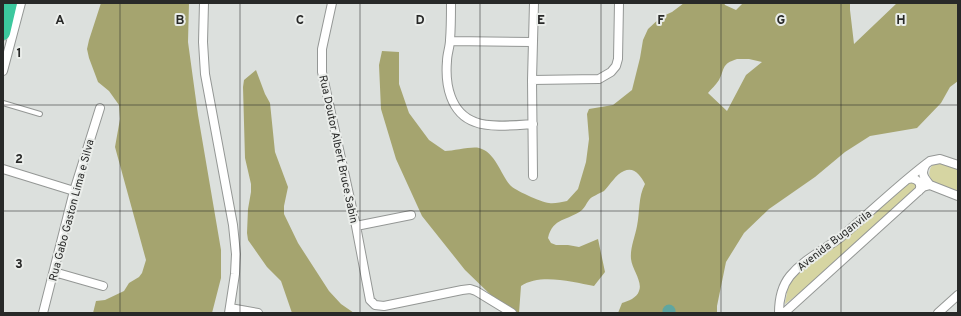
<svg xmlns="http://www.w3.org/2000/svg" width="961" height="316" font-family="Overpass,sans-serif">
	<rect width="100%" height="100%" fill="#dce0dd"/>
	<!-- green -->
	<path fill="#d6d5a2" d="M939,162L958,168V191C949,188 925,184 930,170C931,165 934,164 939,162Z
		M909,182H913L917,186L916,188L837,260L797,295L785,304L788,287L792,278L811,261L840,242Z"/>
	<!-- forest -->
	<path fill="#a5a46f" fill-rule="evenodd" d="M101,3H189L188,42L198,115L221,250V278L212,313H93L96,301L105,300L124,291L129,283L139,277L142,273L146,260L115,147L120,119L119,105L109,91L98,82L89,58L87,49L89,40Z
		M684,3H724L725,5L736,10L743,3H850V10L854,44L897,3H958V81L950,87L941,103L917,128L870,136L845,152L815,177L769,209L744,233L726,262L717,306V313H618L622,303C628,301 637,298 639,291C643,282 632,269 631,259C630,248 635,237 637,226C640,212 638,197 645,184C641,176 634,166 624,171C616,174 610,185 604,191C599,194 592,196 589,200C586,204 585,207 582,210C568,221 553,217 548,238L551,243L556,245H568L579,247L598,239L605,272L594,286C573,282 540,273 521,286L519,313L496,300L465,270L422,216L396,159L381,109L379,65L382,51L399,52V84L409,113L429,140L445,151C454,151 472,146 479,148C495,152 500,173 510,185C514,190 541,202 549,203C554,204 561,202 567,201L578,189L586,162L589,139L587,114L589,109L613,105L632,90L640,58L643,40L648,29L661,17L672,12ZM737,59H749L762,62L746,75L727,111L708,93C711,89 716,85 719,80C725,69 721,64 737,59Z
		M256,70L265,94L270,103L275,152L288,187L284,206V214L298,243L329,291L341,304L354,313H292L281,281L267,267L248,240L247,233L248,209L251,192V184L245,158L243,87L244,80Z"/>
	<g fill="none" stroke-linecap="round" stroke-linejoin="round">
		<!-- river -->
		<path stroke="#5fa6a0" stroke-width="13" d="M669,311V313"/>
		<defs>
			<path id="lane" d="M3,103L40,114"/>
			<path id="street" d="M204,3L203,42L205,74L233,225L236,254L235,274L229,313
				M332,3L322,49V72L356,226L370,300L375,305L384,306L462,290L470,289L476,291L512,313
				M451,3C451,15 451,28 450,40C450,47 447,54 447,61C445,84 450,113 475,122C489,128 517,125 533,124
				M450,41L532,42
				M3,71L21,3
				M532,80L599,79L611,72L616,66L618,59L619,3
				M926,164C920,173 924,178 930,185
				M3,169L74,191
				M533,176L532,80L534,3
				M908,179C916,177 923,183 919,191
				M356,226L411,215
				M54,272L103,286
				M230,308L258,313
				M43,313L74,191L100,108
				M779,313C779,299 781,287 790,276C804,259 824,250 841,237C871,212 899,184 930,161L940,159L958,165
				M784,313L923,187L930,185L958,196
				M938,313L958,295"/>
			<path id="highway" d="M3,33L10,3"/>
		</defs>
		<!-- lane casing -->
		<use href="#lane" stroke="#949795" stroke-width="6"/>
		<!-- street casing -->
		<use href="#street" stroke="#949795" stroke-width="10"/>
		<!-- highway casing -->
		<use href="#highway" stroke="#babbba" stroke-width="16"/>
		<!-- lane -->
		<use href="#lane" stroke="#fff" stroke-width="4"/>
		<!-- street -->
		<use href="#street" stroke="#fff" stroke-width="8"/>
		<!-- highway -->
		<use href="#highway" stroke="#3cc89e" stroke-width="14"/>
	</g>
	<!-- grid -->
	<path fill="none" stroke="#282928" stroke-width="1" stroke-opacity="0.55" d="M120,3V313M240,3V313M360,3V313M480,3V313M601,3V313M721,3V313M841,3V313M3,105H958M3,211H958"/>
	<g text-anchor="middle" stroke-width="4" stroke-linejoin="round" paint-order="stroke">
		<!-- street labels -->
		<g font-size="11" fill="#282928" stroke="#eaedea">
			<text transform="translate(339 149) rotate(78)" y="4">Rua Doutor Albert Bruce Sabin</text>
			<text transform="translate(71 210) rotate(-75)" y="4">Rua Gabo Gaston Lima e Silva</text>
			<text transform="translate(834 240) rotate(-38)" y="4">Avenida Buganvila</text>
		</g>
	</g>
	<g font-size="13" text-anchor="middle" font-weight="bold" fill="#282928" stroke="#eaedea" stroke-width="4" stroke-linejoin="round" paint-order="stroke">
		<text x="60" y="24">A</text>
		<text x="180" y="24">B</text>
		<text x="300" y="24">C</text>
		<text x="420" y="24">D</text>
		<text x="541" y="24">E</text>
		<text x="661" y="24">F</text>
		<text x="781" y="24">G</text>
		<text x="901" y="24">H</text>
		<text x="19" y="57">1</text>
		<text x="19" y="163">2</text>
		<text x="19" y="268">3</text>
	</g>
	<!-- border -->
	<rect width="961" height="316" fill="none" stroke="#282928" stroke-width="8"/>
</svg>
